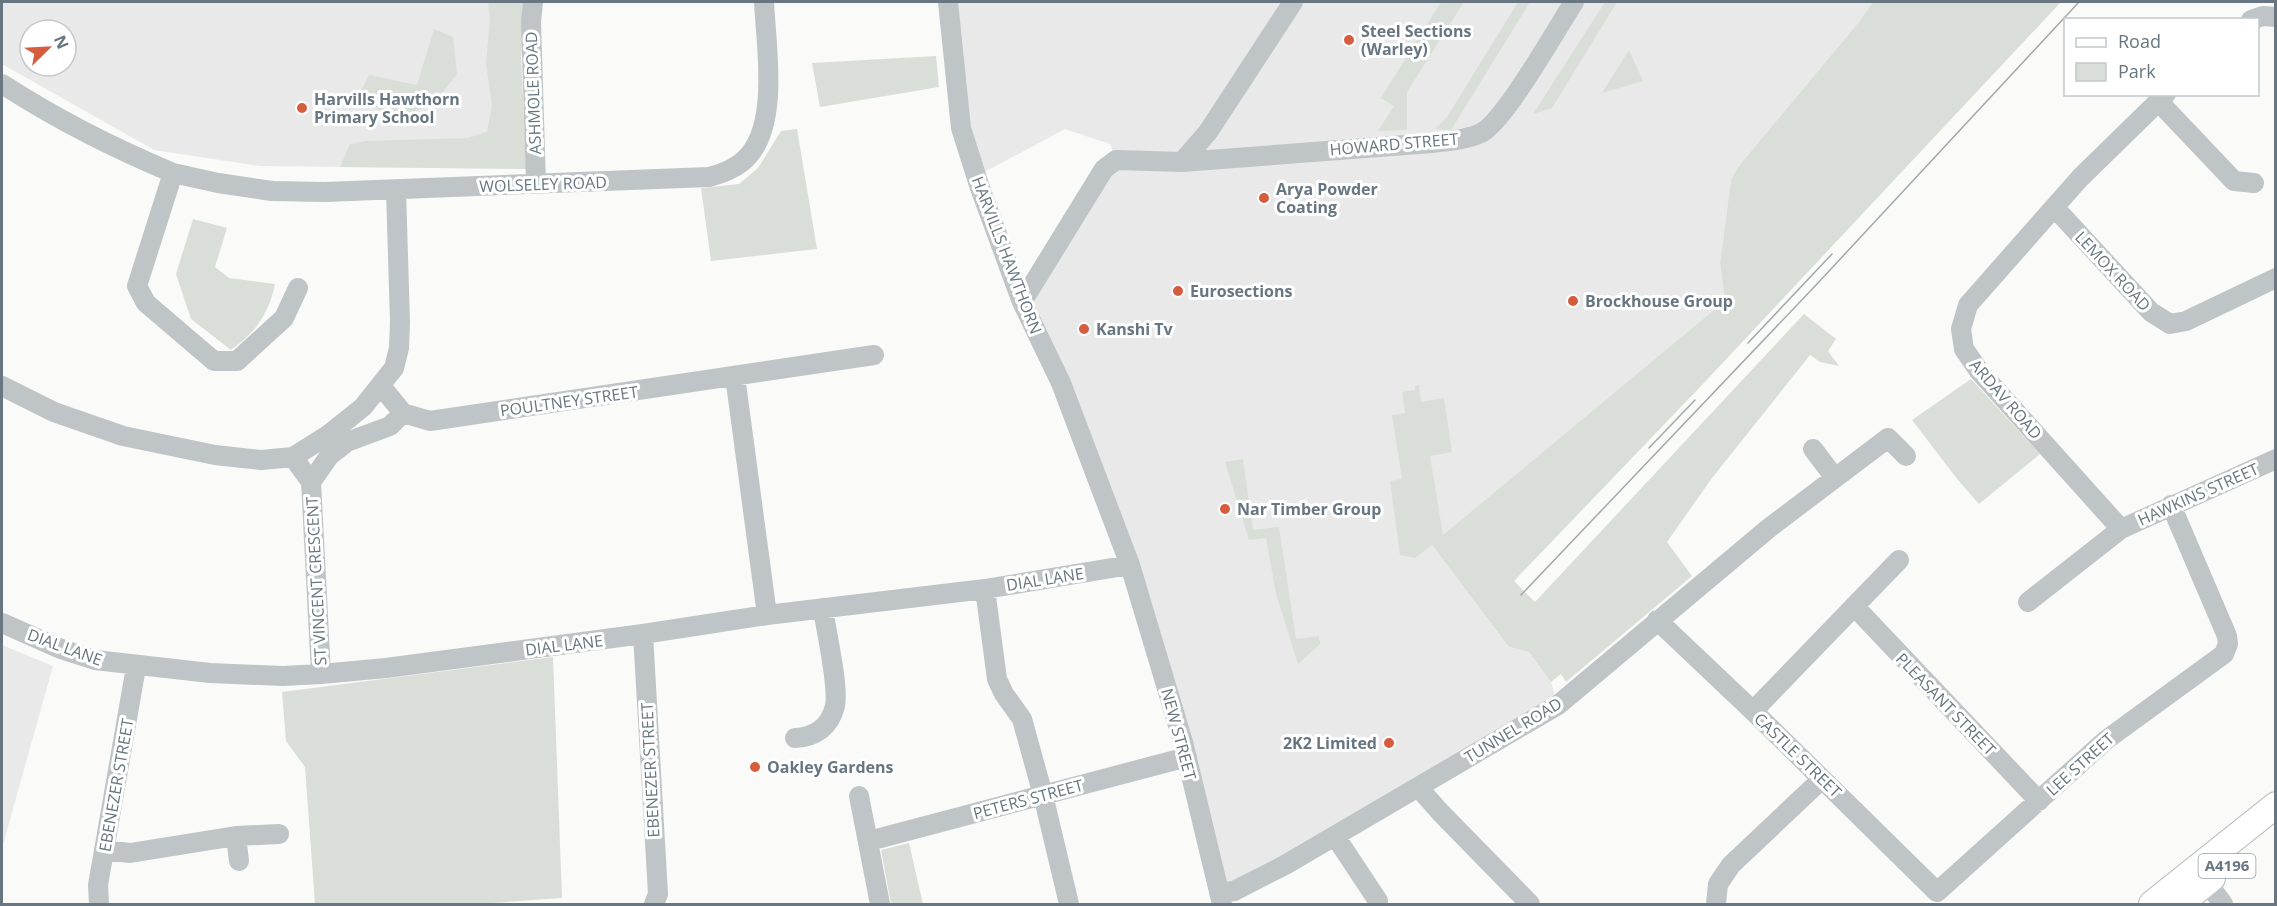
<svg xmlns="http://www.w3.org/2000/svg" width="2277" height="906" font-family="'Open Sans',sans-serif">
	<rect width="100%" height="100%" fill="#fafaf8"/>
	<!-- built -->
	<path fill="#e8e9e8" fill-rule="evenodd" d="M2,2H526L521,56L526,169L260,166L154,150L2,64ZM30,30H66V66H30Z
		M948,2H1873L1858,23L1738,167L1731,180L1720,263L1725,301L1432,545L1509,647L1529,652L1551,682L1558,705L1219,893L1130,565L1022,302L1116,159L1110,144L1065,129L977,176Z
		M2,645L53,666L2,848Z"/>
	<!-- green -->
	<path fill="#daded8" d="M488,2H526L521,56L526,169L340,167L350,144L366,141L468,138L487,132L492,105L486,63L490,20Z
		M1441,2H1464L1407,92V130L1378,131L1394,106L1381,98Z
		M1518,2H1530L1451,130L1435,129L1447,117Z
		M1605,2H1617L1552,108L1533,114Z
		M1873,2H2061L1701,386L1514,581L1535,602L1804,314L1836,339L1828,351L1839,366L1820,362L1810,355L1712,478L1667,542L1692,576L1566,682L1561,674L1551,682L1529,652L1509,647L1432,545L1415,558L1400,555L1390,481L1402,479L1392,415L1405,413L1402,392L1415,390V386L1419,385L1421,402L1444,398L1452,452L1430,456L1443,535L1725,301L1720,263L1731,180L1738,167L1858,23Z
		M434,29L453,37L457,74L439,97L410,115L379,110L359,96L369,75L417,85Z
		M1629,50L1643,81L1602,93Z
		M936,56L939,87L820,107L812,63Z
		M797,129L817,249L711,261L701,188L739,184L758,168L781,131Z
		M193,219L227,228L215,267L229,278L275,284C269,314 255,333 231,350L191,319L176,274Z
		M1971,379L2040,454L1979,504L1958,480L1912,420Z
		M1243,459L1253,530L1279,527L1296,639L1319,636L1320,644L1298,664L1276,594L1266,538L1249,540L1225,462Z
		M553,657L562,898L476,904H315L305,767L286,741L282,692Z
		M909,843L923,904H891L881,850Z"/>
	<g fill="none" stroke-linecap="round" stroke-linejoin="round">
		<defs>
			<path id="major" d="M2152,904L2276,805
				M2180,904L2212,878"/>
		</defs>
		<!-- major casing -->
		<use href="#major" stroke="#b3b8bc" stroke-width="28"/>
		<!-- minor -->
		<path stroke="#bfc4c7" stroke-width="20" d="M533,2L531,22L536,184
			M948,2L961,128L980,188L1022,302L1061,383L1130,565L1183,742L1222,904
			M2251,20L2263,16L2276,17
			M2,84C56,119 113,148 173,173
			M2159,102L2234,181L2254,183
			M1182,162L1208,132L1293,2
			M2055,208L2151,312L2170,324L2186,321L2276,278
			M298,288L284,318L237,361H214L146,303L137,286L173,173L218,183L272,191L325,192L709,177C721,174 732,170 742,162C781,131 766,46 764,2
			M1022,302L1104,169L1116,160L1182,162L1432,143C1448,141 1466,140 1481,133C1505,121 1557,28 1574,2
			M735,376L767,615
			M2,386L54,412L123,436L215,455L261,460L293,457L328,435L363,407L394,368L399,348L400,322L396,190
			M381,386L403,413L430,421L874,355
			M1813,449L1835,478
			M293,457L311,482L321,674
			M311,482L330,455L347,442L390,426L403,413
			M2121,529L2276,459
			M985,589L997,679L1004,694L1022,719L1043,795L1069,904
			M2028,602L2121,529L1979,371L1964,349L1961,329L1968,305L2080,178L2166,94
			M1854,606L2039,801
			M1657,620L1753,711L1937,892L2106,740L2224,654L2228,644L2227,636L2171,505
			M2,623L61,649L95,660L210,673L283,676L321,674L386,668L643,634L767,615L985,589L1130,565
			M643,634L658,894L654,904
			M1753,711L1899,560
			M795,738C815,737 830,727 835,706C839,685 826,632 823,608
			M1418,787L1440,812L1530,904
			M859,796L880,904
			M236,836L239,861
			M1335,836L1378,901
			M869,841L1187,757
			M104,850L130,853L236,836L279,834
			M2200,873L2223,904
			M1219,893L1234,891L1285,865L1558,705L1769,528L1888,438L1906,456
			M99,904L98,885L136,667
			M1716,904L1718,884L1731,865L1822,779"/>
		<!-- major -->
		<use href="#major" stroke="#fff" stroke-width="26"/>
		<!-- tram -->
		<path stroke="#a2a8ad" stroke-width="1.5" d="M1748,343L1832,254
			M1649,448L1695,400
			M1521,595L1817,284L2079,2"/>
	</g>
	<!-- markers -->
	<g fill="#d55c3d" stroke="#fff" stroke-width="2">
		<circle cx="1349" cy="40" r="6"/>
		<circle cx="302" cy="108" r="6"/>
		<circle cx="1264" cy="198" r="6"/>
		<circle cx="1178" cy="291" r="6"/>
		<circle cx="1573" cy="301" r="6"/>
		<circle cx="1084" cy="329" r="6"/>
		<circle cx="1225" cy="509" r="6"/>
		<circle cx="1389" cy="743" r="6"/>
		<circle cx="755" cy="767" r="6"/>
	</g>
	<g text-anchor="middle" stroke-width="6" stroke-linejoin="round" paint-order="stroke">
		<!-- shield labels -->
		<rect fill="#fff" stroke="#959fa6" stroke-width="1.5" x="2198.5" y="854" width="57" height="24" rx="4.5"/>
		<g font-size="15" font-weight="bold" fill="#677680">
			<text x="2227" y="871">A4196</text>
		</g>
		<!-- poi labels -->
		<g font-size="16" font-weight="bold" fill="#677680" stroke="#fff" text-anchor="start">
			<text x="1361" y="37">Steel Sections<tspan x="1361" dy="18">(Warley)</tspan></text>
			<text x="314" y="105">Harvills Hawthorn<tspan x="314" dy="18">Primary School</tspan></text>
			<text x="1276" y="195">Arya Powder<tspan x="1276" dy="18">Coating</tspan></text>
			<text x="1190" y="297">Eurosections</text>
			<text x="1585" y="307">Brockhouse Group</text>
			<text x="1096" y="335">Kanshi Tv</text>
			<text x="1237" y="515">Nar Timber Group</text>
			<text x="1377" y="749" text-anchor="end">2K2 Limited</text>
			<text x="767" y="773">Oakley Gardens</text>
		</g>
		<!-- street labels -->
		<g font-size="16" fill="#677680" stroke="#fff">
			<text transform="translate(533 93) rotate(-92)" y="6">ASHMOLE ROAD</text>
			<text transform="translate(1394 144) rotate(-5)" y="6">HOWARD STREET</text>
			<text transform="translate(543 184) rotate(-2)" y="6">WOLSELEY ROAD</text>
			<text transform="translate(1007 255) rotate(69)" y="6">HARVILLS HAWTHORN</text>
			<text transform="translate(2113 271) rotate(47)" y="6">LEMOX ROAD</text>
			<text transform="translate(2006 399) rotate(49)" y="6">ARDAV ROAD</text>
			<text transform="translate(569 401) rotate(-8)" y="6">POULTNEY STREET</text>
			<text transform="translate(2198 494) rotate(-24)" y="6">HAWKINS STREET</text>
			<text transform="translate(1045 579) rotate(-9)" y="6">DIAL LANE</text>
			<text transform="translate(316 581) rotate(-93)" y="6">ST VINCENT CRESCENT</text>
			<text transform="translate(564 645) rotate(-7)" y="6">DIAL LANE</text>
			<text transform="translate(65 647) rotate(20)" y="6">DIAL LANE</text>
			<text transform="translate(1946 704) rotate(46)" y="6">PLEASANT STREET</text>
			<text transform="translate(1513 730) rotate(-31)" y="6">TUNNEL ROAD</text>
			<text transform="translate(1179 734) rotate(75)" y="6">NEW STREET</text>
			<text transform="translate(1798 755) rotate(44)" y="6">CASTLE STREET</text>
			<text transform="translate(2080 764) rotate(-42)" y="6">LEE STREET</text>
			<text transform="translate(650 770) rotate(-93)" y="6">EBENEZER STREET</text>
			<text transform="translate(116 785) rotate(-80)" y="6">EBENEZER STREET</text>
			<text transform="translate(1028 799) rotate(-15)" y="6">PETERS STREET</text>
		</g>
	</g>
	<!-- border -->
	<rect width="2277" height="906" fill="none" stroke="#677680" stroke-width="6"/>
	<!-- legend -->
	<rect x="2064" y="18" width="195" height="78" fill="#ffffff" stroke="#c2c8cc" stroke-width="1.5"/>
	<rect x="2076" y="38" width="30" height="9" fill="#ffffff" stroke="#c2c8cc" stroke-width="1.5"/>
	<text x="2118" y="48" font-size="18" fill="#677680">Road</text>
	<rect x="2076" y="63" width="30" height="18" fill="#daded8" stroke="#c2c8cc" stroke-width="1.5"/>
	<text x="2118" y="78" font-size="18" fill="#677680">Park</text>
	<!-- north arrow -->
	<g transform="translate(48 48) rotate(66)"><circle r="28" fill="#ffffff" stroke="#c2c8cc" stroke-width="1.5"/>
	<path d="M0-4.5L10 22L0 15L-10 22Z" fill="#d55c3d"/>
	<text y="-9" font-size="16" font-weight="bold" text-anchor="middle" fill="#677680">N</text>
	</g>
</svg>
